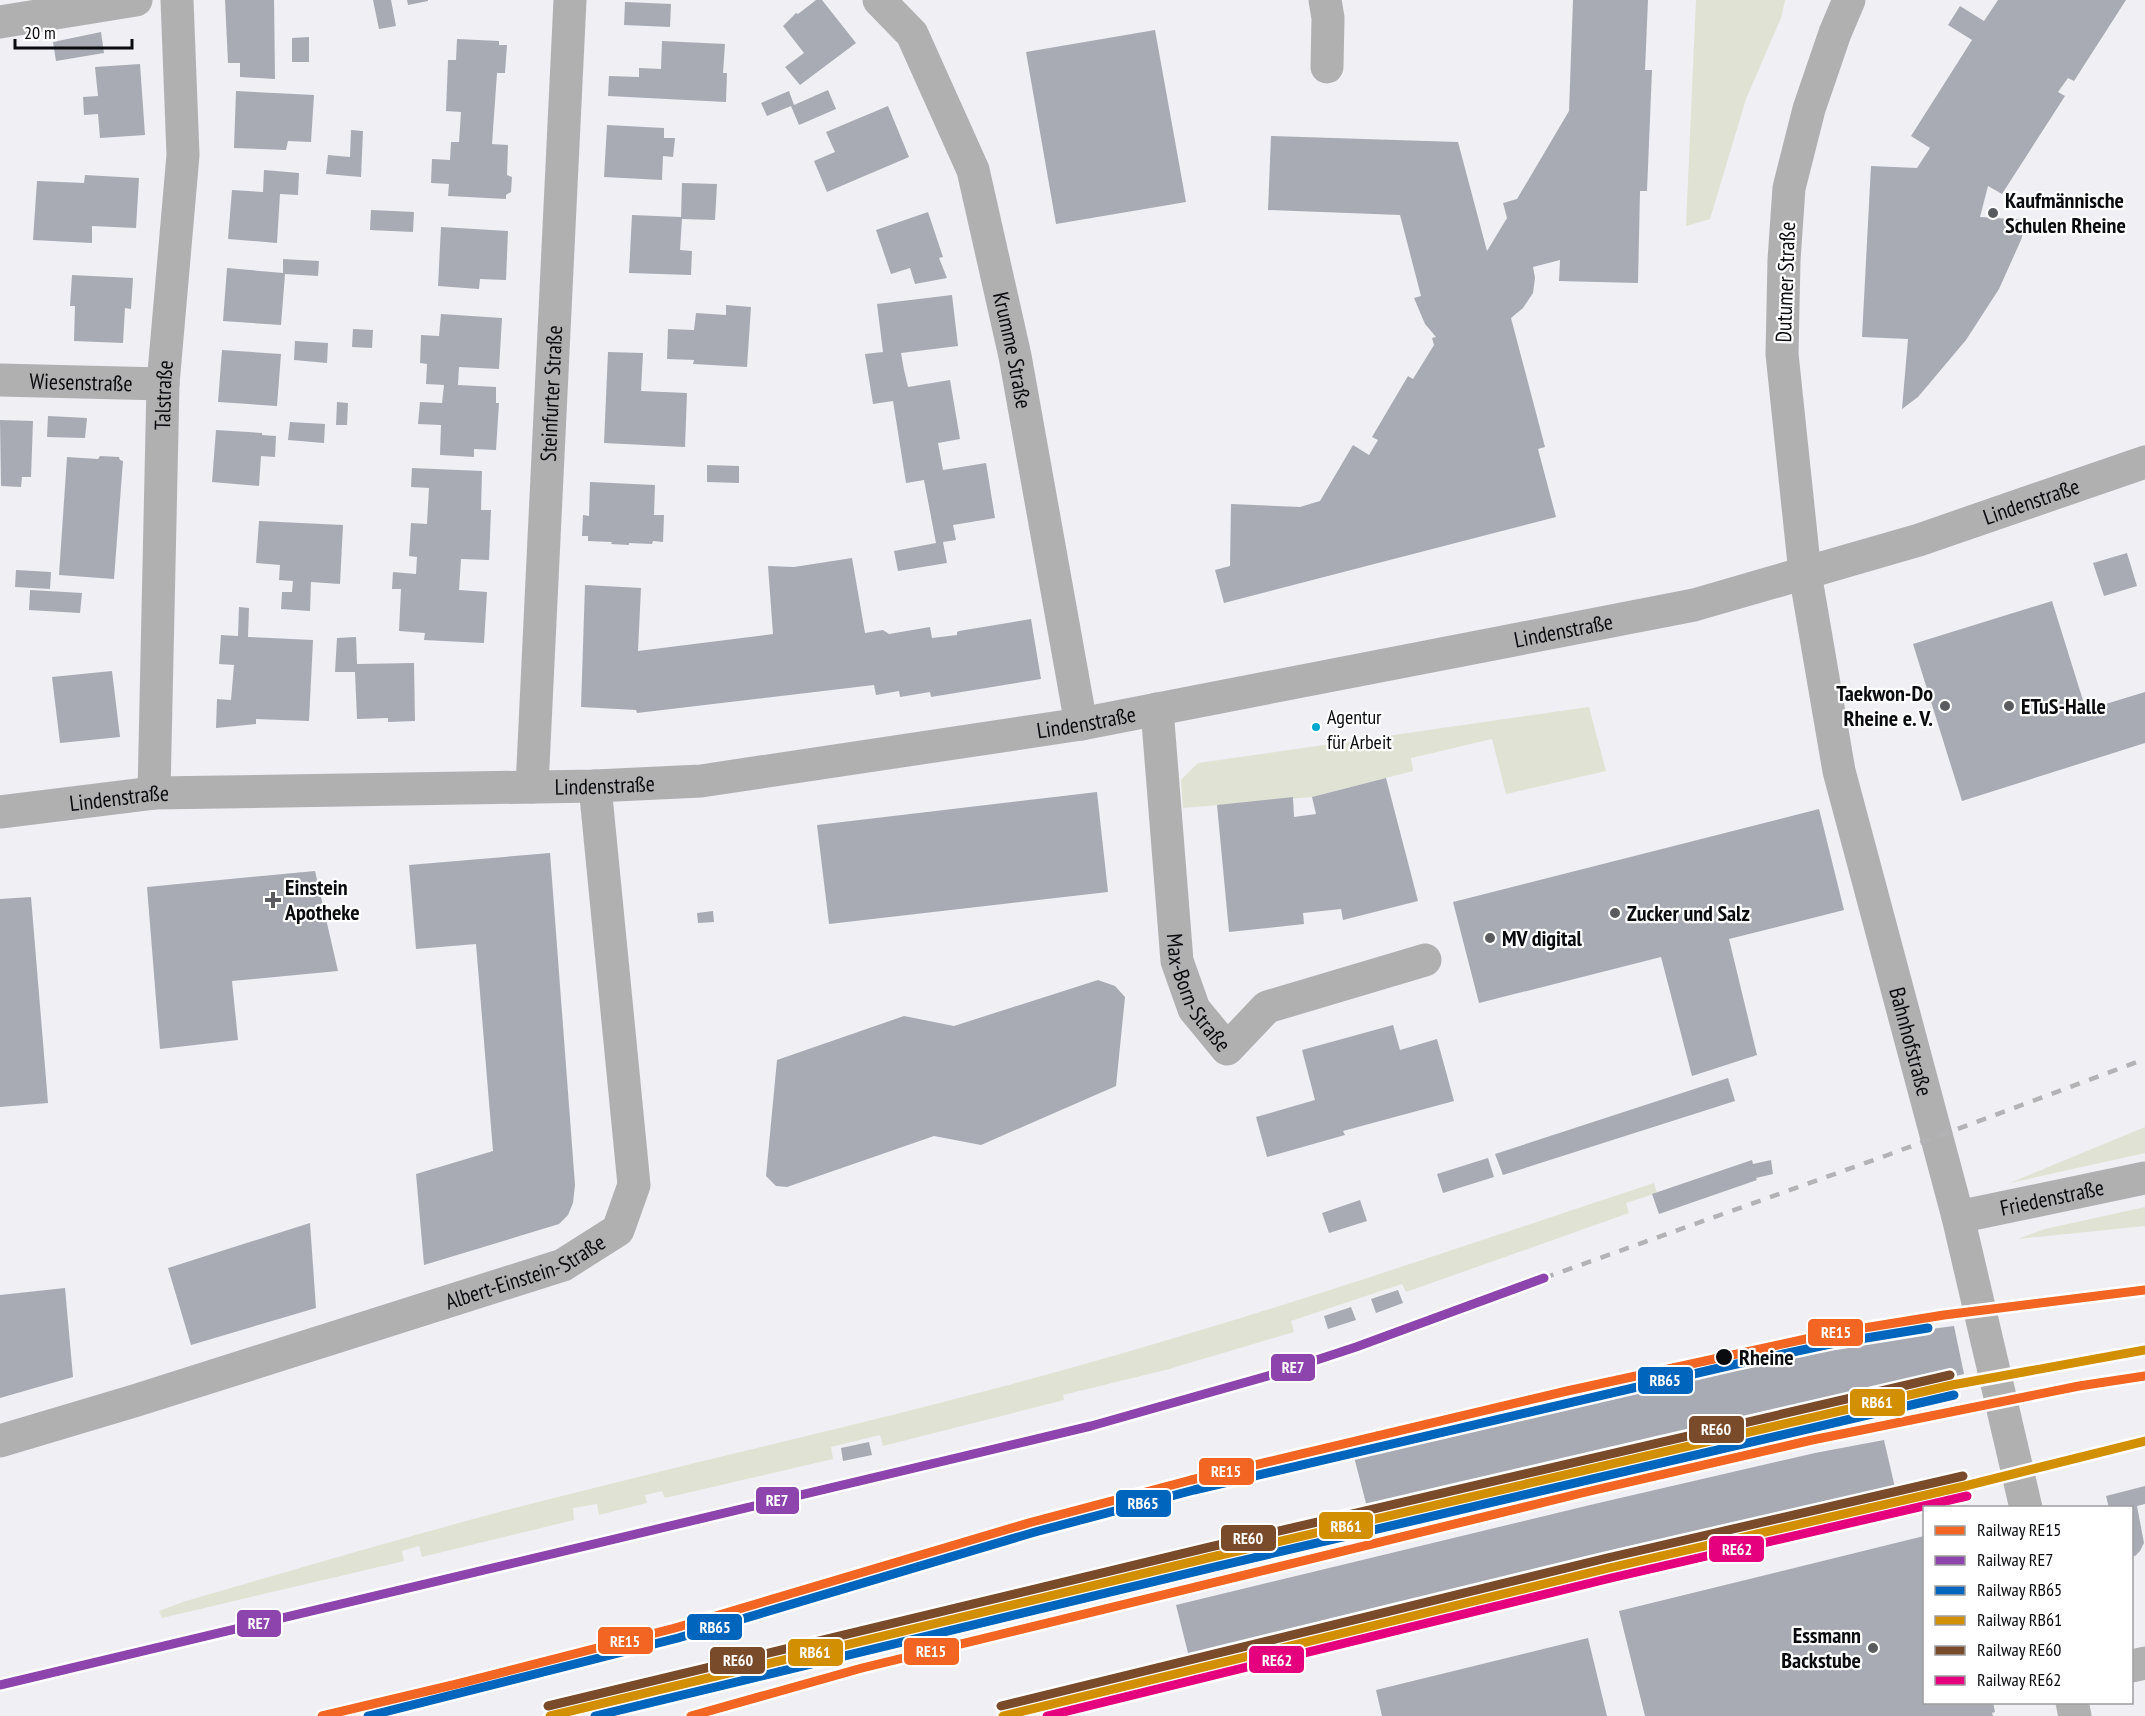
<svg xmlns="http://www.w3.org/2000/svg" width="2145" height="1716" font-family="'PT Sans Narrow',sans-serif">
	<rect width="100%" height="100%" fill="#efeff4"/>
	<!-- green -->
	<path fill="#e0e3d3" d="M1696,0H1785L1781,18L1746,99L1710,219L1686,226Z
		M1589,707L1606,771L1506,794L1492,739L1411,758L1413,771L1312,797L1183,808L1181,780L1198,763Z
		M2145,1127V1153L2010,1183Z
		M1654,1183L1657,1193L1626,1203L1629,1213L1406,1292L1402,1284L1291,1321L1294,1332L1169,1369L1063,1395L1064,1400L883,1446L880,1435L831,1447L833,1459L665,1498L662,1491L645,1495L647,1503L599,1515L597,1504L573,1508L574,1520L422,1557L419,1546L402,1551L404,1561L162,1618L159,1611L183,1602C321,1562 458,1521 598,1487C774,1443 952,1403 1127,1352C1304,1301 1479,1241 1654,1183Z
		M2145,1207V1226L2018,1239L2045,1229Z"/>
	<!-- building -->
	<path fill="#a9abb4" d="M225,0H274L275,79L240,77V63H228Z
		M373,0H391L396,26L379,29Z
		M407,0H428V1L408,5Z
		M816,0H822L856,43L800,85L785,67L804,53L783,26L796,13L798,14Z
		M1573,0H1648L1645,70H1652L1647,191H1640L1638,283L1559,281L1560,260L1533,267L1535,278L1533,293L1523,308L1511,318L1545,447L1538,449L1556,517L1224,603L1215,570L1230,566L1231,504L1300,507L1320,501L1353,445L1369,455L1378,440L1372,437L1408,376L1413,379L1434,345L1432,338L1436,337L1425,324L1414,298L1421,296L1400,215L1268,210L1271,136L1458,142L1487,251L1507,218L1503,203L1517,199L1569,111Z
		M1998,0H2126L2074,81L2068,78L2058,92L2065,96L2002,194L1988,186L1980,217L2027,220L2021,240L1999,289L1966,340L1918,397L1902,409L1908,339L1862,337L1871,166L1917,168L1930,148L1911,136L1972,40L1948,25L1960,6L1984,21Z
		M625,2L671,4L670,27L624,25Z
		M1155,30L1186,202L1056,224L1026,52Z
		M101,32L104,53L56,61L53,42Z
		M309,37V62H292V38Z
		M457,39L499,41V45H507L505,73H497L492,144L508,145L507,175L512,177L511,192L506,195V199L448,196L449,184L431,183L432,159L450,160L451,142H459L461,112L446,111L448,60H456Z
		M662,41L725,44L723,73H727L726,102L608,96L609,76L639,77V68L661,69Z
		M140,64L145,135L100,138L98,114L84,115L83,97L98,96L95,67Z
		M828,90L836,109L799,125L791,106L767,116L761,103L789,91L794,105Z
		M236,91L314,95L311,142L288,141L286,150L234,148Z
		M888,106L909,157L827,192L814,161L835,152L826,132Z
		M607,125L664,128V138H675L673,157L663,156L662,180L604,177Z
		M351,130L363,131L361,177L326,174L328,155L350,157Z
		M264,170L299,173L298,195L280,194L277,243L228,239L232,190L263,192Z
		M85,175L139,178L136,228L92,226V243L33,240L37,181L84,183Z
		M682,183L717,184L715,220L682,219L680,250L692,251L691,275L629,273L632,215L681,217Z
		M371,210L414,212L413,232L370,230Z
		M928,212L943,257L939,258L947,278L915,284L910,268L891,274L876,230Z
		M441,227L508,231L506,280L480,279L479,289L438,286Z
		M283,259L319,261L318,276L285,274L281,325L223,321L227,268L283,273Z
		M72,275L133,278L131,309L125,308L123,343L74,341L75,306H70Z
		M952,295L958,346L901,353L904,370L908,387L950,380L960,439L938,443L943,470L986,463L995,518L953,525L956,540L943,542L947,563L898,571L894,551L936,543L924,480L906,483L893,401L873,404L865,354L883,352L877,304Z
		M726,305L751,307L747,367L693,364L694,360L667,359L668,329L694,330L696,313L726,315Z
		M441,314L502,318L499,369L459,367L458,385L496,387V403H499L496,450L474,449V457L440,455L441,425L418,424L420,402L442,403L444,385L426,384L427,364L420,363L421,335L439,336Z
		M353,329L373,330L372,348L352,347Z
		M295,341L328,343L327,363L294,360Z
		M222,350L281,354L277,406L218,402Z
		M608,352L643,353L641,391L687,393L685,447L604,443Z
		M337,402L348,403L347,425H336Z
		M48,416L87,418L85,438L47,437Z
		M0,420L33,421L31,477H22L21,487L1,486Z
		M290,422L325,424L324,443L288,440Z
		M216,430L262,433V435L276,436L275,457L261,456L259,486L212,482Z
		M100,456L119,457L120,460L123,461L114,579L59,575L67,457L98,459Z
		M707,465L739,466V483L707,482Z
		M412,468L482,471L481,510H491L489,560L461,559L459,590L487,592L484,643L424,640L425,633L399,631L401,589H392L393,572L416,574L417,557L409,556L411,523L427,524L429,488L411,487Z
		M590,482L655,485L654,515H664L663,542L653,541L652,544L629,543V545L611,544L612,542L588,541V536H582L583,515L589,516Z
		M259,521L343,525L340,584L311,582L310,611L281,609L282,592H292L293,581L279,580L280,565L256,563Z
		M2127,553L2137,586L2104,596L2093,563Z
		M852,558L865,633L883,630L889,634L930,627L932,638L957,635V632L959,631L1031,619L1041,679L931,697L930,692L900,697L899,691L876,695L874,685L637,713L636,710L581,707L585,585L641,588L638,651L773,634L768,566L794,567Z
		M16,570L51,572L50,589L15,587Z
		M30,590L82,593L80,613L29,610Z
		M2052,601L2086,710L2145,692V743L1962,801L1913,644Z
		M239,607L249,608L248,637L313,640L309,721L256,719V724L216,728L217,699L231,700L234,665L219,664L221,635L238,636Z
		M356,637L357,664L414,663L415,721L388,722V718L357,719L355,672H335L337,638Z
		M112,671L120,737L60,743L52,677Z
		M1386,778L1418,901L1343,920L1341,909L1303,913L1304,924L1229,932L1217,805L1293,797L1294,817L1316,814L1312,797Z
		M1097,792L1108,892L829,924L817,825Z
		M1819,809L1844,910L1729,939L1757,1055L1692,1076L1661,957L1479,1003L1453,902Z
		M550,853L575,1185L573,1203L568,1215L559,1224L424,1265L416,1174L493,1151L476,944L416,949L409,865Z
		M315,871L338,971L232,981L238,1040L160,1049L147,887Z
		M31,897L48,1103L0,1107V899Z
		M713,911L714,922L698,923L697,913Z
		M1098,980L1115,986L1125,997L1116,1086L981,1145L934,1136L787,1187L776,1186L766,1176L777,1060L904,1016L954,1026Z
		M1393,1025L1400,1050L1437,1039L1454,1101L1343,1131L1345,1135L1267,1157L1256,1117L1315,1100L1302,1050Z
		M1728,1078L1735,1101L1503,1175L1495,1154Z
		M1488,1158L1494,1177L1443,1193L1437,1174Z
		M1752,1160L1753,1164L1771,1160L1773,1174L1756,1178L1757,1180L1659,1214L1652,1194Z
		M1360,1200L1367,1221L1329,1233L1322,1213Z
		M310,1223L316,1308L191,1345L168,1268Z
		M65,1288L73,1377L0,1398V1295Z
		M1398,1290L1403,1303L1376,1313L1371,1299Z
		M1351,1307L1356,1320L1328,1329L1324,1316Z
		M1954,1326L1964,1374L1368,1511L1353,1453L1649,1382L1832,1342Z
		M1884,1440L1896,1492L1190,1661L1176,1605L1590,1505L1815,1453Z
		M869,1442L872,1455L843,1461L841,1448Z
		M2145,1486V1504L2137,1506L2144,1543L2140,1551L2135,1556H2132V1508H2109L2106,1496Z
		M1924,1536V1702H1993L1995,1712L1992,1713L1993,1716H1645L1619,1611Z
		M1588,1638L1607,1716H1382L1376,1690Z"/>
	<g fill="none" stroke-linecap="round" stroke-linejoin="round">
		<!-- minor -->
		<g stroke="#b1b0b1" stroke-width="33">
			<path id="s1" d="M879,0L912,34L973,170L1015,356L1081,724"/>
			<path d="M1325,0L1328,18L1327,67"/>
			<path id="s2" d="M1849,0L1835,33L1809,109L1789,188L1784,260L1782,354L1805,573L1839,771L1958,1217L2026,1508"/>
			<path d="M0,22L136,0"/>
			<path id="s3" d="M0,380L163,384"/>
			<path id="s4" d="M1157,709L1177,961L1194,1009L1227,1049L1267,1007L1425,960"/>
			<path id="s5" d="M532,787L570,0"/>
			<path id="s6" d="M154,793L163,384L183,155L177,0"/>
			<path id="s7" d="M0,812L154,793L595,786L701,781L1081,724L1694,605L1919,540L2145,462"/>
			<path id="s8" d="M1958,1217L2145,1178"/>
			<path id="s9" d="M0,1441L134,1401L563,1265L618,1230L634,1185L595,786"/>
			<path d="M2132,1666L2145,1663"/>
			<path d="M2072,1702L2075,1716"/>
		</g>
		<!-- rail -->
		<path stroke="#b3b3b5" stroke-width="4.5" stroke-dasharray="10 10" stroke-linecap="butt" d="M1544,1278L1885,1156L2145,1059"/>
		<defs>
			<path id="rail-1" d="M322,1716L457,1684L675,1628L1032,1522L1191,1480L1567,1391L1833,1333L1944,1315L2145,1290
				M691,1716L862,1668L1586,1492L1812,1440L2079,1386L2145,1376"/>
			<path id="rail-2" d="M0,1685L1091,1426L1271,1375L1356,1347L1544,1278"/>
			<path id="rail-3" d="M368,1716L678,1638L1035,1532L1194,1490L1732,1365L1835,1343L1928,1328
				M595,1716L1214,1567L1954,1395"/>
			<path id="rail-4" d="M550,1716L1212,1557L1952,1385L2145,1350
				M1003,1716L1609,1568L1965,1486L2145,1441"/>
			<path id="rail-5" d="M548,1706L1210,1547L1950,1375
				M1001,1706L1607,1558L1963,1476"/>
			<path id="rail-6" d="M1047,1716L1611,1578L1967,1496"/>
		</defs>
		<!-- rail-1 casing -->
		<use href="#rail-1" stroke="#fff" stroke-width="14"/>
		<!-- rail-2 casing -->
		<use href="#rail-2" stroke="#fff" stroke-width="14"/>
		<!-- rail-3 casing -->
		<use href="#rail-3" stroke="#fff" stroke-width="14"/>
		<!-- rail-4 casing -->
		<use href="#rail-4" stroke="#fff" stroke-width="14"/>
		<!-- rail-5 casing -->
		<use href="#rail-5" stroke="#fff" stroke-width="14"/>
		<!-- rail-6 casing -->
		<use href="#rail-6" stroke="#fff" stroke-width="14"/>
		<!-- rail-1 -->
		<use href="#rail-1" stroke="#f26522" stroke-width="9"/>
		<!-- rail-2 -->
		<use href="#rail-2" stroke="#8e44ad" stroke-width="9"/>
		<!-- rail-3 -->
		<use href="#rail-3" stroke="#0065bd" stroke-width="9"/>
		<!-- rail-4 -->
		<use href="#rail-4" stroke="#d38f02" stroke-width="9"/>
		<!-- rail-5 -->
		<use href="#rail-5" stroke="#7a4b2a" stroke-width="9"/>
		<!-- rail-6 -->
		<use href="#rail-6" stroke="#e5007d" stroke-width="9"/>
	</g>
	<!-- markers -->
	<g fill="#5a5b5e" stroke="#fff" stroke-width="2">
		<circle cx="1993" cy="213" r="6"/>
		<circle cx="1945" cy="706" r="6"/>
		<circle cx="2009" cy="706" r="6"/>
		<path d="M270 891h6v6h6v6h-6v6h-6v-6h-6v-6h6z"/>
		<circle cx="1615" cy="913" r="6"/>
		<circle cx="1490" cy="938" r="6"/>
		<circle cx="1873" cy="1648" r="6"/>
	</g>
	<circle fill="#00a9ce" stroke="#fff" stroke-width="2" cx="1316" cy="727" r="5"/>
	<circle fill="#0a0b0e" stroke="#fff" stroke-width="2" cx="1724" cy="1357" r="9"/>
	<g text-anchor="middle" stroke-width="4.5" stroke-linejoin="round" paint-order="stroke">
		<!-- bus labels -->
		<g font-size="20" fill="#0a0b0e" stroke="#fff" text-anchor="start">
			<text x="1327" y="724">Agentur<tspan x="1327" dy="25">für Arbeit</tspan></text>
		</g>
		<!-- poi labels -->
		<g font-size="22" font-weight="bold" fill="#0a0b0e" stroke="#fff" text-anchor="start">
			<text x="2005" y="208">Kaufmännische<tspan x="2005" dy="25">Schulen Rheine</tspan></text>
			<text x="1933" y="701" text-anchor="end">Taekwon-Do<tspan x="1933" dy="25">Rheine e. V.</tspan></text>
			<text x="2021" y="714">ETuS-Halle</text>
			<text x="285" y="895">Einstein<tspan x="285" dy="25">Apotheke</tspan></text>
			<text x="1627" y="921">Zucker und Salz</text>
			<text x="1502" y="946">MV digital</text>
			<text x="1861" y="1643" text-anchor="end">Essmann<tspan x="1861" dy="25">Backstube</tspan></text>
		</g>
		<!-- street labels -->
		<g font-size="22" fill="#0a0b0e" stroke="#fff">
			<text transform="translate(1785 282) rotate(-88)" y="8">Dutumer Straße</text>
			<text dy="8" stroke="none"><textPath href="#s1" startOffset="381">Krumme Straße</textPath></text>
			<text dy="8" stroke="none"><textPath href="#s3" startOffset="81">Wiesenstraße</textPath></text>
			<text dy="8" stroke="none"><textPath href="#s5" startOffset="394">Steinfurter Straße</textPath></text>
			<text dy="8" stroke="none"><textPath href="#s6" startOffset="398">Talstraße</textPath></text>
			<text dy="8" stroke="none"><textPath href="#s7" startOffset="2064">Lindenstraße</textPath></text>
			<text dy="8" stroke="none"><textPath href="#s7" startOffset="1578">Lindenstraße</textPath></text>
			<text dy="8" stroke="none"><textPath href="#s7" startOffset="1092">Lindenstraße</textPath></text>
			<text dy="8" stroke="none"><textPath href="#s7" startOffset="606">Lindenstraße</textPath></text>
			<text dy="8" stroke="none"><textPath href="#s7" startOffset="120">Lindenstraße</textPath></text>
			<text dy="8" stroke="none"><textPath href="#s4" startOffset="290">Max-Born-Straße</textPath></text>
			<text dy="8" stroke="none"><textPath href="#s2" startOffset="1065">Bahnhofstraße</textPath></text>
			<text dy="8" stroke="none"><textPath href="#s8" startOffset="96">Friedenstraße</textPath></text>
			<text dy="8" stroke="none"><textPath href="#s9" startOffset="552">Albert-Einstein-Straße</textPath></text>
		</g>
		<!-- stop labels -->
		<g font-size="22" font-weight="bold" fill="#0a0b0e" stroke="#fff" text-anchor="start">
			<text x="1739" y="1365">Rheine</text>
		</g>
	</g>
	<g stroke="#fff" stroke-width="2">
		<rect x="1807" y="1318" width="57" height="29" rx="6" fill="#f26522"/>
		<rect x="1270" y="1353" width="46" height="29" rx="6" fill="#8e44ad"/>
		<rect x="1637" y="1366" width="57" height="29" rx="6" fill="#0065bd"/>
		<rect x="1849" y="1388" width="57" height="29" rx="6" fill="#d38f02"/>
		<rect x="1688" y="1415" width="57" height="29" rx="6" fill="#7a4b2a"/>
		<rect x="1198" y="1457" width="57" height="29" rx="6" fill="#f26522"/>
		<rect x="755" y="1486" width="45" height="29" rx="6" fill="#8e44ad"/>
		<rect x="1115" y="1489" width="57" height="29" rx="6" fill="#0065bd"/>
		<rect x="1318" y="1511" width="56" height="29" rx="6" fill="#d38f02"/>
		<rect x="1220" y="1524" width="57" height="28" rx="6" fill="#7a4b2a"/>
		<rect x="1708" y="1535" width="57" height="28" rx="6" fill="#e5007d"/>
		<rect x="236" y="1609" width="46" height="29" rx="6" fill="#8e44ad"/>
		<rect x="686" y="1613" width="57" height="28" rx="6" fill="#0065bd"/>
		<rect x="597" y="1626" width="57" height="29" rx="6" fill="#f26522"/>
		<rect x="903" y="1637" width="57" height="29" rx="6" fill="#f26522"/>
		<rect x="787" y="1638" width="57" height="29" rx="6" fill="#d38f02"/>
		<rect x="1248" y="1645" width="57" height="29" rx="6" fill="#e5007d"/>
		<rect x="709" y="1646" width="57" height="29" rx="6" fill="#7a4b2a"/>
	</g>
	<g font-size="16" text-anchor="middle" font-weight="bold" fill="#fff">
		<text x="1836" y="1338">RE15</text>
		<text x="1293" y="1373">RE7</text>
		<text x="1665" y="1386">RB65</text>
		<text x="1877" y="1408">RB61</text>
		<text x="1716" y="1435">RE60</text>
		<text x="1226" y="1477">RE15</text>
		<text x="777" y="1506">RE7</text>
		<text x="1143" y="1509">RB65</text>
		<text x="1346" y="1532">RB61</text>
		<text x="1248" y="1544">RE60</text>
		<text x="1737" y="1555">RE62</text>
		<text x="259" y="1629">RE7</text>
		<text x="715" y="1633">RB65</text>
		<text x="625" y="1647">RE15</text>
		<text x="931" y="1657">RE15</text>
		<text x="815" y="1658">RB61</text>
		<text x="1277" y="1666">RE62</text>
		<text x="738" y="1666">RE60</text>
	</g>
	<!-- legend -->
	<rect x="1923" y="1506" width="210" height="198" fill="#ffffff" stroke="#9d9d9f" stroke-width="1.5"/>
	<rect x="1935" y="1526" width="30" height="9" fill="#f26522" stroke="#9d9d9f" stroke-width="1.5"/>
	<text x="1977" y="1536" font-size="18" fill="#0a0b0e">Railway RE15</text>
	<rect x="1935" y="1556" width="30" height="9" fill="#8e44ad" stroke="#9d9d9f" stroke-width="1.5"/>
	<text x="1977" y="1566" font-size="18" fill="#0a0b0e">Railway RE7</text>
	<rect x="1935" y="1586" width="30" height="9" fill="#0065bd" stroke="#9d9d9f" stroke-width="1.5"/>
	<text x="1977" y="1596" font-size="18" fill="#0a0b0e">Railway RB65</text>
	<rect x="1935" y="1616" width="30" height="9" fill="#d38f02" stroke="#9d9d9f" stroke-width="1.5"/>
	<text x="1977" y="1626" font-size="18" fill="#0a0b0e">Railway RB61</text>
	<rect x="1935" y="1646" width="30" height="9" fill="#7a4b2a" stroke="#9d9d9f" stroke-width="1.5"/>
	<text x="1977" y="1656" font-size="18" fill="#0a0b0e">Railway RE60</text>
	<rect x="1935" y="1676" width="30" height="9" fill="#e5007d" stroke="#9d9d9f" stroke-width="1.5"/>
	<text x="1977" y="1686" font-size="18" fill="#0a0b0e">Railway RE62</text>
	<!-- scale -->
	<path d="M15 39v9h117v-9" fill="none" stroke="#0a0b0e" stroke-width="3"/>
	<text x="24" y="39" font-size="18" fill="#0a0b0e" stroke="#ffffff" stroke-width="4.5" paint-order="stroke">20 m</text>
</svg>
